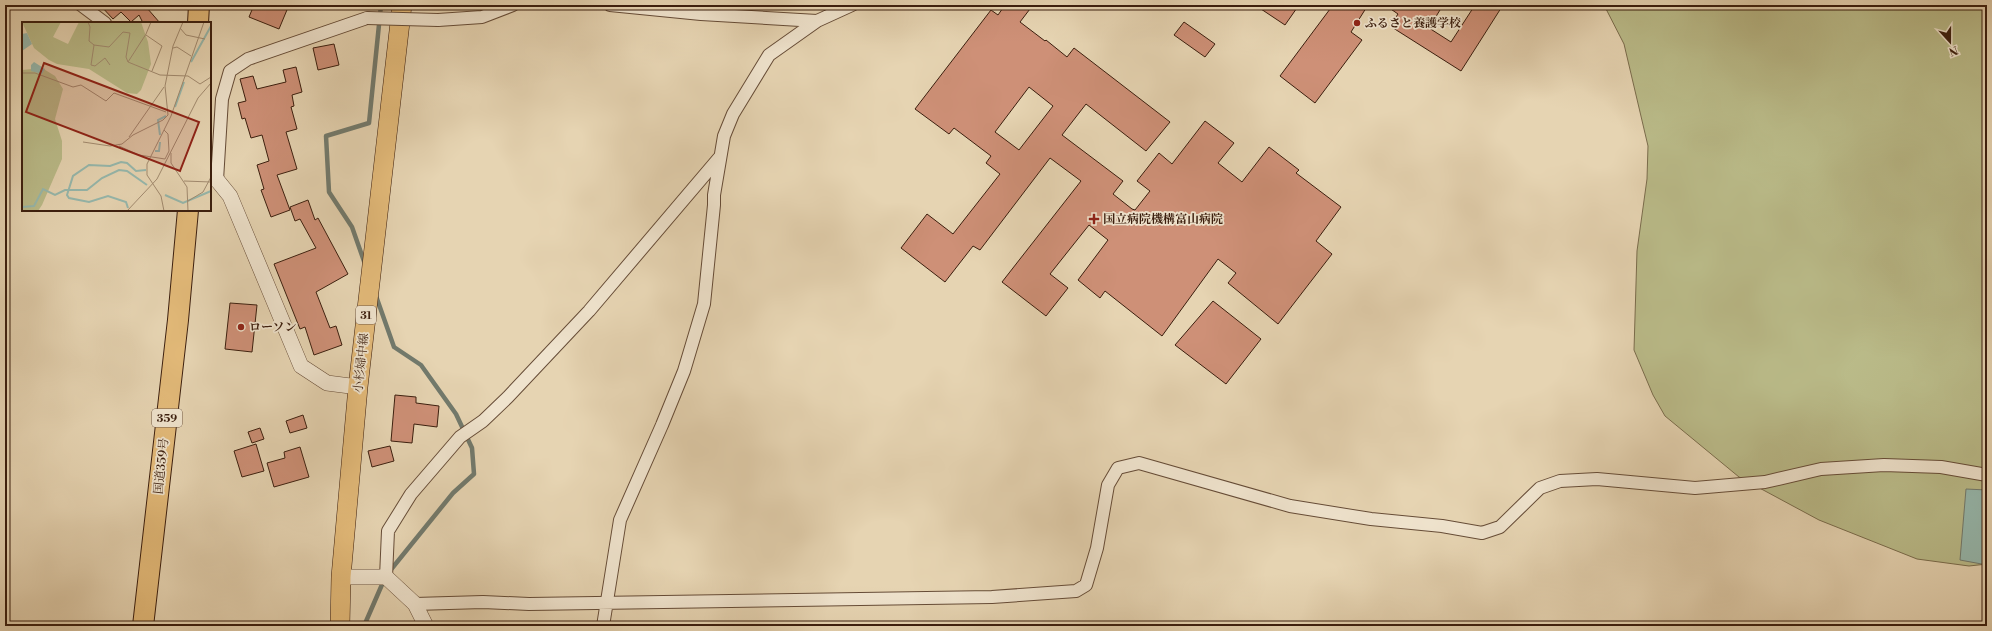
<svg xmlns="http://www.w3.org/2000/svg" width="1992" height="631" font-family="'Libre Bodoni','Noto Serif JP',serif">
	<rect width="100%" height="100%" fill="#e6d4b2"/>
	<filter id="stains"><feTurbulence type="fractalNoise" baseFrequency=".005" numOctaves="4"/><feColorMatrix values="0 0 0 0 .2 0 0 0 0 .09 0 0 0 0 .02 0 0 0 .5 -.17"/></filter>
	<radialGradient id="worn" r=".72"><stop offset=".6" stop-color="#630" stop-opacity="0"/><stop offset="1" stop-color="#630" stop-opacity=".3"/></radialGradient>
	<!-- green -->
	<path fill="#babb89" stroke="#7a6c4c" d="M1604,5H1987V564L1969,566L1917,559L1819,520L1739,477L1665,416L1653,395L1634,350L1637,251L1647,179L1648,146L1624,44Z"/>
	<!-- water -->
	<path fill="#96b8ad" stroke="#727a6d" d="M1966,489L1987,490V565L1960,560Z"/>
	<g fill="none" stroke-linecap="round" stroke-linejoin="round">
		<!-- stream -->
		<path stroke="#727a6d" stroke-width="4.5" d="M365,264L352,227L329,192L326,136L369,123L381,5
			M376,296L394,347L421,365L456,414L472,448L474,474L453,493L389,572
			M364,626L384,580"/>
	</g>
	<!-- building -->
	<path fill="#ce9077" stroke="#3b1e0e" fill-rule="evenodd" d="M100,5H150L147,8L160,23H143L139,15L131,22L121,12L113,19Z
		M254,5H289L279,29L249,17Z
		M1005,5H1033L1020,22L1045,41L1046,40L1067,57L1074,48L1170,122L1146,151L1086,104L1062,135L1123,181L1113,194L1132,209L1135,210L1150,191L1137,181L1159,153L1172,164L1205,121L1234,143L1218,163L1242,182L1269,147L1299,170L1296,173L1341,207L1316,241L1332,254L1278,324L1228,283L1236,273L1218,259L1162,336L1105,291L1100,298L1078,280L1108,240L1089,225L1050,274L1068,288L1046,316L1002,282L1081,181L1050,158L980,250L973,246L945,282L901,248L927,214L953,234L1000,174L986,163L991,156L954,128L949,134L915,109L991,10L998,15ZM1029,87L1053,106L1019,150L995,132Z
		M1255,5H1299L1285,25Z
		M1333,5H1368L1351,32L1362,40L1315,103L1280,76Z
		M1385,5H1443L1429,28L1451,42L1475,5H1503L1461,71L1390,26L1398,14Z
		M1184,22L1215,44L1205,57L1174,35Z
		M334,44L339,65L318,70L313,48Z
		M296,67L302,92L292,95L294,106L291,107L297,129L286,132L297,169L277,175L290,210L271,217L261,190L264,189L257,165L269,161L262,135L251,138L245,118L242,119L238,103L246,101L240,79L253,76L257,89L286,82L283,70Z
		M308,200L315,220L318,218L348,274L316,292L330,328L336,326L342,345L314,355L305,327L300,329L274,264L316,248L300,219L295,221L290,207Z
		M1213,301L1261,339L1226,384L1175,345Z
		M230,303L257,305L252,352L225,349Z
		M395,395L416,397V403L439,406L437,427L414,424L412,443L391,441Z
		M303,415L307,428L290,433L286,421Z
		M260,428L264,439L252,443L248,432Z
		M256,444L264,471L242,477L234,451Z
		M390,446L394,461L372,467L368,451Z
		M300,447L309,477L274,487L267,463L285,458L284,452Z"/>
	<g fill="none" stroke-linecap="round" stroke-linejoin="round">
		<defs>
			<path id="minor" d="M81,5L105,23
				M610,5L701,14L817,21
				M438,20L482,17L513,5
				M217,180L222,99L230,71L248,59L367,18
				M386,577L388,531L411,494L460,437L483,421L508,397L589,311L719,158
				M415,604L483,602L529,604L992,597L1076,591L1086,585L1097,548L1108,485L1118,468L1139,463L1290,506L1371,519L1442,526L1482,533L1500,527L1540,488L1560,481L1597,479L1695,488L1765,482L1821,469L1884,465L1941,467L1987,475
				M603,626L620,520L662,425L684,371L704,304L714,205V195L724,136L733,114L769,55L817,21L852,5"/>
			<path id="tertiary" d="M210,178L217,180L230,196L301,366L327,383L358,387
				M341,577H386L415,604L426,626"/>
			<path id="primary" d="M340,626L341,577L358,387L402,5"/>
			<path id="trunk" d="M198,23L199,5
				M143,626L178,320L188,210"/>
		</defs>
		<!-- minor casing -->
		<use href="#minor" stroke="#664c37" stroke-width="14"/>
		<!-- tertiary casing -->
		<use href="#tertiary" stroke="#664c37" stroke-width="16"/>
		<!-- primary casing -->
		<use href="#primary" stroke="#3b1e0e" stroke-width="20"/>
		<!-- trunk casing -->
		<use href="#trunk" stroke="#3b1e0e" stroke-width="22"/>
		<!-- minor -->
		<use href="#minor" stroke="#efe3cd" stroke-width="12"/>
		<!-- tertiary -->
		<use href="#tertiary" stroke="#efe3cd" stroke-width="15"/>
		<!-- primary -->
		<use href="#primary" stroke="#e3ba79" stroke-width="19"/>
		<!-- trunk -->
		<use href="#trunk" stroke="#e3ba79" stroke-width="20"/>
		<defs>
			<path id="minor-bridge" d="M367,18L438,20"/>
		</defs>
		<!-- minor-bridge casing -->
		<use href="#minor-bridge" stroke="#664c37" stroke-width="14" stroke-linecap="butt"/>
		<!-- minor-bridge -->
		<use href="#minor-bridge" stroke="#efe3cd" stroke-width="12"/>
	</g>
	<!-- markers -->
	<g fill="#8f2418" stroke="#efe3cd" stroke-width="1.5">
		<circle cx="1357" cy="23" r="4"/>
		<path d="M1092 213h4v4h4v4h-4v4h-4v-4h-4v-4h4z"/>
		<circle cx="241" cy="327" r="4"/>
	</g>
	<g text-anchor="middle" stroke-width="3.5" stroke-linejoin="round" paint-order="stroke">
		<!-- shield labels -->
		<g fill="#efe3cd" stroke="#715947" stroke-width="1">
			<rect x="356" y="306" width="20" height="18" rx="3"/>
			<rect x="152" y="409" width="30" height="18" rx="3"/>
		</g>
		<g font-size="11" font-weight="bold" fill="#3b1e0e">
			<text x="366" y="319">31</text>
			<text x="167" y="422">359</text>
		</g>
		<!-- poi labels -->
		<g font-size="12" font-weight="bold" fill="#3b1e0e" stroke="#efe3cd" text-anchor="start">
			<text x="1365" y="27">ふるさと養護学校</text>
			<text x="1103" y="223">国立病院機構富山病院</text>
			<text x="249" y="331">ローソン</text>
		</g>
		<!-- street labels -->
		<g font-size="12" fill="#3b1e0e" stroke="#efe3cd">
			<text transform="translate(361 363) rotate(-84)" y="4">小杉婦中線</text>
			<text transform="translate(161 466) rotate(-84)" y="4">国道359号</text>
		</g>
	</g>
	<!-- overview -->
	<g transform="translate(22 22)">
		<rect width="189" height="189" fill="#e6d4b2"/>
		<path d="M0,0H39L31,15L46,22L57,0H119L126,20L129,42L119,68L115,72L105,71L67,47L35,42L27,38L12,26ZM20,46L33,54L41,67L33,97L40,119V137L20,183L16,189H0V48Z" fill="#babb89"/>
		<path d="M5,11L10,22L0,29V12ZM12,40L23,47L20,52L9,49V43Z" fill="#96b8ad"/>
		<path fill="none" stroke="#96b8ad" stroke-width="2" d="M169,40L189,4M153,85L162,60M138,113L136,98L144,94M133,129H137L138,120M143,173L161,181L189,169M0,185L12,184L21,167L33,173L43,168H65L80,156L97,148L105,149L125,163M106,186L104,180L86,174L67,180L47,176L45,173L51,154L67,143L88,144L99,140L105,141L114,149L124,148"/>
		<path fill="none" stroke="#a28b70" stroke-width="1" d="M66,0L68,5L67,19L72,23L87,25L101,10L108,11L104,35L106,40L138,53L166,54L178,62L189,55M158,6L164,13L183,17M124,13L140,24L130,49M72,23L69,43L73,44L83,36L88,43M151,26L155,25L169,34M106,40L124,12L129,0M0,51H13L51,65L59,63L84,79L92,71L144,90M146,93L143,64L151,24L161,0M107,115L142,65M61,120L88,124L100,122L111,113L141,98L146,93M97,124L117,133L143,137L147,129L146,112L142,108M149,131V141L165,165L166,189M162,159L189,160M131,162L125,153V142L149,94L182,0M131,162L139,174L142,189M166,179L181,170L189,155M105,189L135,157L176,76L189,61"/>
		<path fill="#8f2418" fill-opacity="0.15" stroke="#8f2418" stroke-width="2" d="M22,41L177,100L158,149L4,90Z"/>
		<rect width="189" height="189" fill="none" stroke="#3b1e0e" stroke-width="2"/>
	</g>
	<!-- margin -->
	<rect width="1992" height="631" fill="none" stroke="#e6d4b2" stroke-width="20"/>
	<rect x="6" y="6" width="1980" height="619" fill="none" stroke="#3b1e0e" stroke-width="2"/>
	<rect x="10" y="10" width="1972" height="611" fill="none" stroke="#3b1e0e"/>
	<!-- north arrow -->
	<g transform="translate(1950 42) rotate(159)" stroke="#efe3cd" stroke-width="3" paint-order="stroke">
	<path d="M0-3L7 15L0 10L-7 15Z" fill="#3b1e0e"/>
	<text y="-6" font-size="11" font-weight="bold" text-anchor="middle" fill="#3b1e0e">N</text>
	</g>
	<rect width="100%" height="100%" filter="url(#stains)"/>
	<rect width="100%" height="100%" fill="url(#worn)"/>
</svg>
